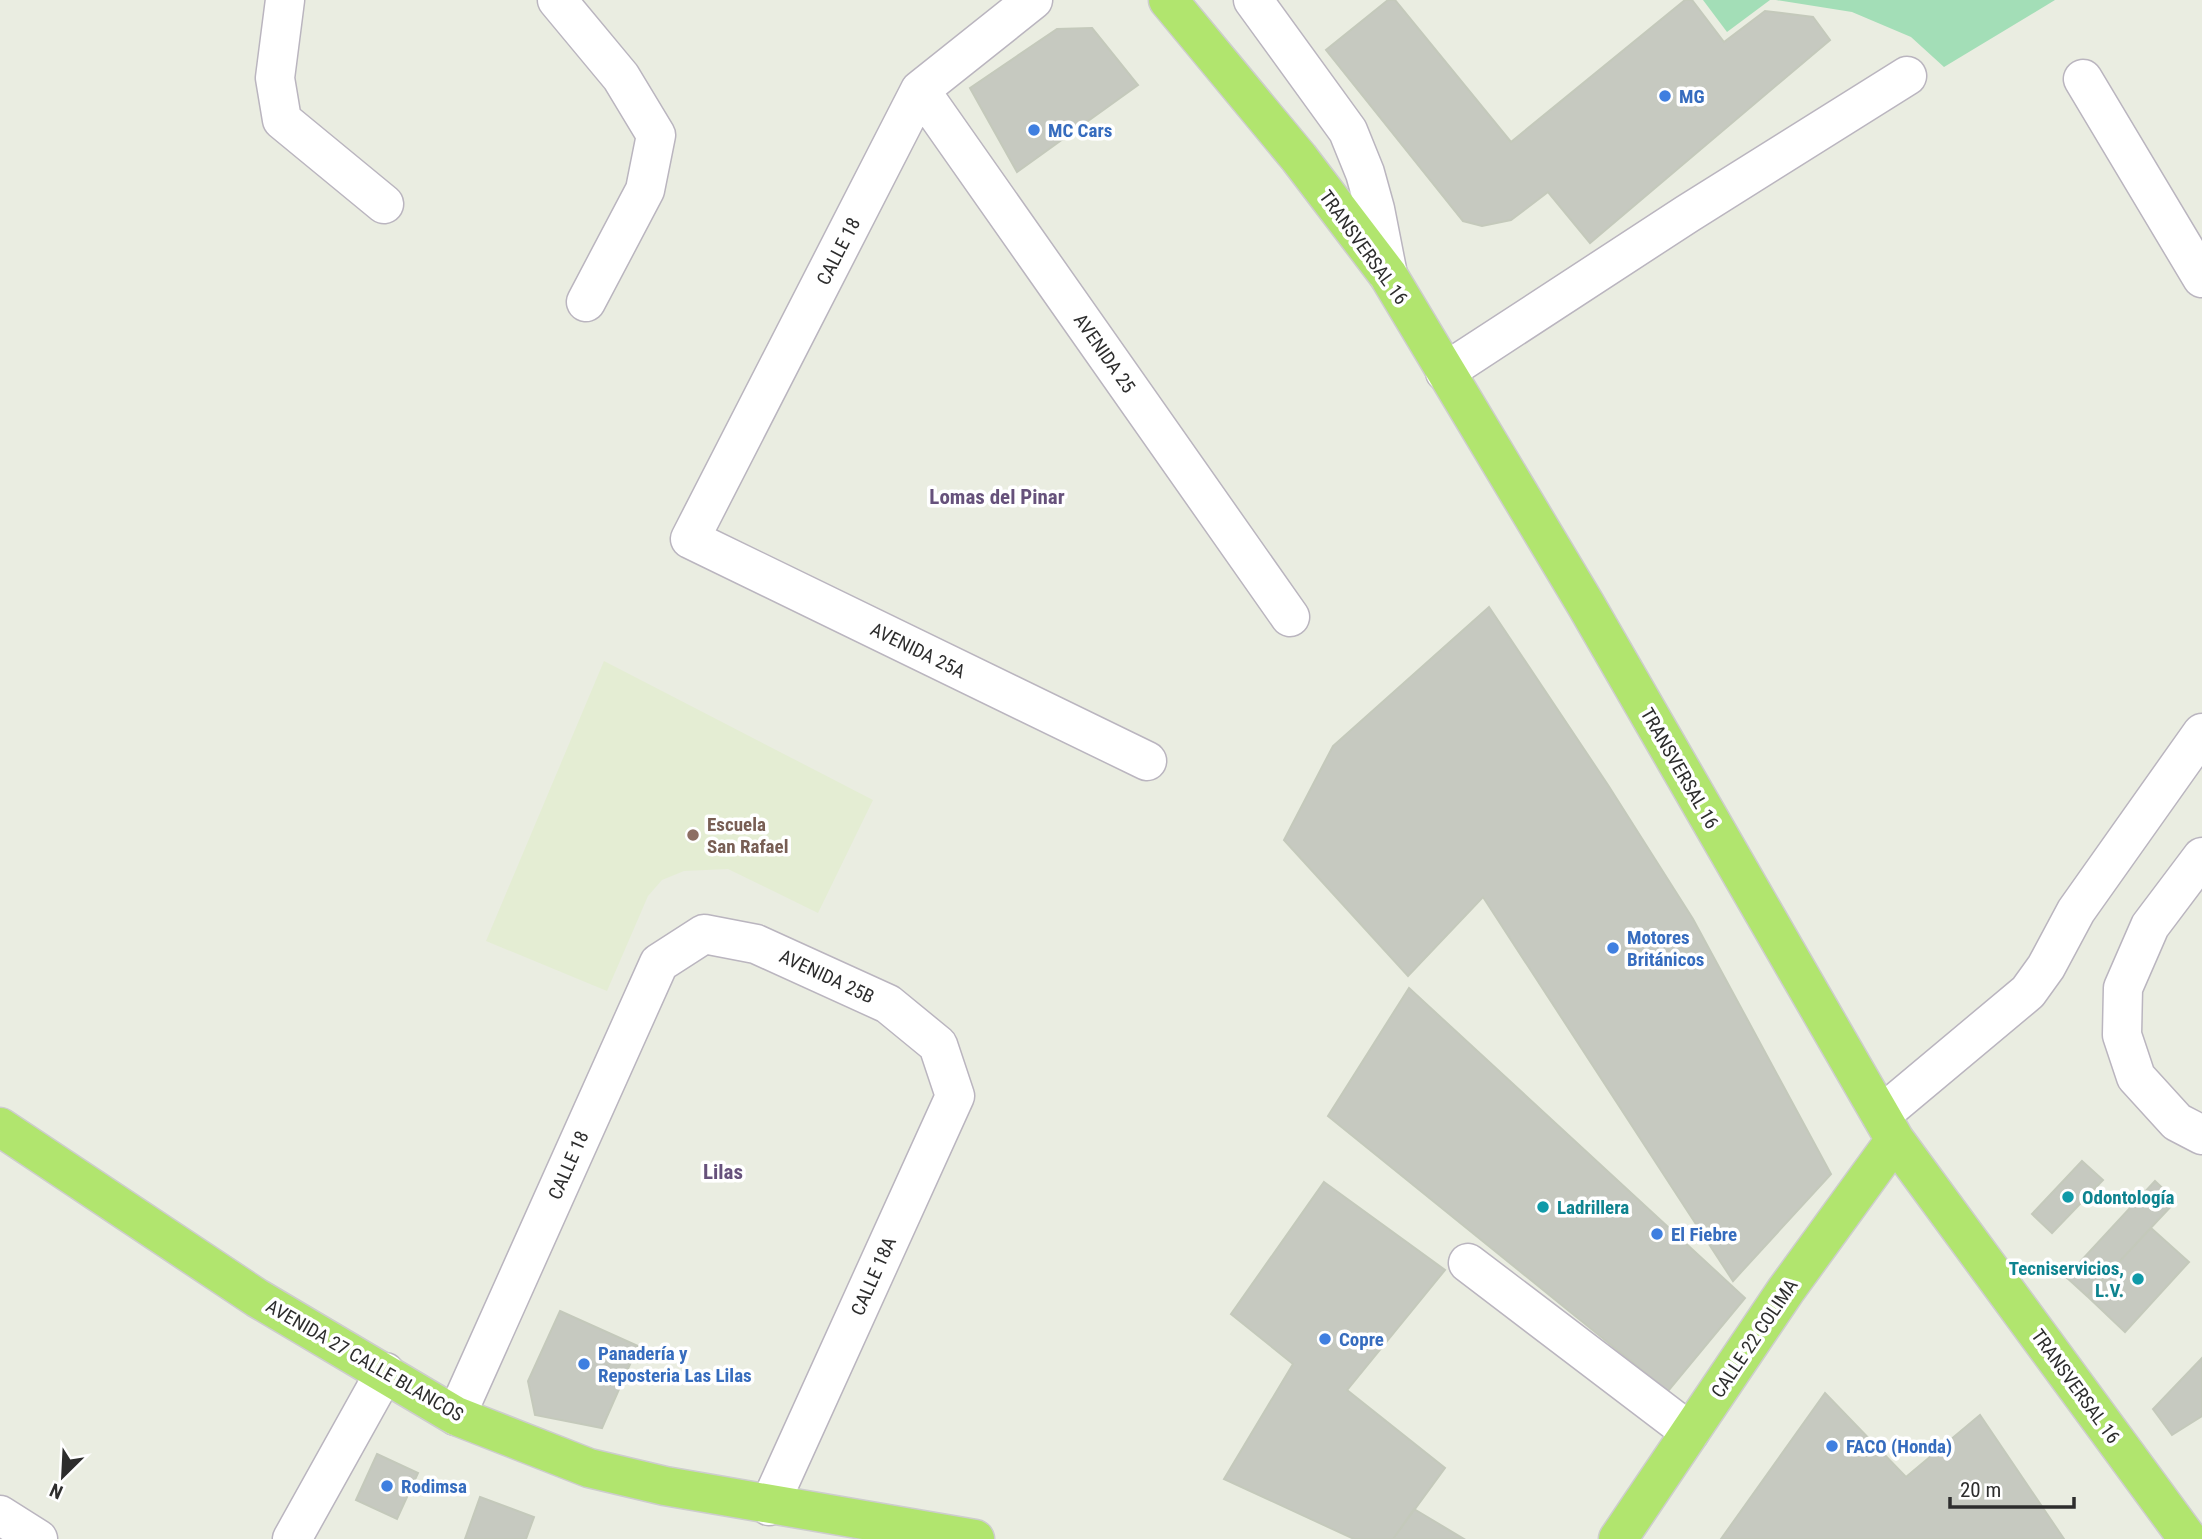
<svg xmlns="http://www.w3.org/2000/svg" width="2202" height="1539" font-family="'Roboto Condensed',sans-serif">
	<rect width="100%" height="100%" fill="#eaede1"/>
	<!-- education -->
	<path fill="#e4edd3" d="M604,661L873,800L818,913L728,869L684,871L662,880L648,896L607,991L486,941Z"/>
	<!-- green -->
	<path fill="#a3deb7" d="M1703,0H1770L1727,32Z
		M1776,0H2055L1944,67L1911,37L1852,12Z"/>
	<!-- building -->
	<path fill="#c6c9c0" stroke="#c4c9bb" stroke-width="2" d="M1388,0H1395L1511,142L1685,0H1692L1724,42L1765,11L1813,17L1830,40L1590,243L1548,192L1511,220L1482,226L1463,221L1326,50Z
		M1092,28L1138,85L1017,172L970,88L1057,29Z
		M1489,607L1608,785L1693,919L1831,1174L1733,1281L1483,897L1408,976L1284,840L1333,746Z
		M1409,988L1745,1298L1668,1391L1328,1116Z
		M2082,1161L2103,1180L2052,1233L2032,1214Z
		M2155,1181L2176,1201L2087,1296L2066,1277Z
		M1324,1182L1445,1270L1347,1390L1445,1468L1393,1539H1354L1224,1479L1293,1364L1231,1314Z
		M2151,1228L2189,1262L2125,1332L2087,1296Z
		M560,1311L638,1346L602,1428L535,1415L528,1381Z
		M2202,1358V1416L2172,1435L2153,1409Z
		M1825,1393L1906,1477L1980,1415L2064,1539H1721Z
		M377,1454L418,1473L397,1519L356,1500Z
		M480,1497L534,1517L526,1539H465Z
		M1414,1509L1464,1539H1393Z"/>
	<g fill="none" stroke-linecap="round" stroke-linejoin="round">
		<defs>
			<path id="minor" d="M285,0L275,78L282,120L384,204
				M557,0L621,77L656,135L645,190L586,302
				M1033,0L920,90L690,539L1147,761
				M1253,0L1348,131L1365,173L1375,209L1388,275
				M2083,79L2202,278
				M920,90L1290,617
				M1445,372L1687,214L1907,76
				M2202,857L2150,926L2123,988L2122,1035L2136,1077L2177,1122L2202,1135
				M1881,1115L2028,992L2046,967L2076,911L2202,733
				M1468,1263L1690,1432
				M456,1416L659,963L704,934L756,944L888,1004L938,1045L955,1096L769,1506
				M0,1515L38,1539
				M292,1539L385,1372"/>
			<path id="major" d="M1168,0L1299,158L1388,275L1586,605L1895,1140L2188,1539
				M0,1127L257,1298L456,1416L589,1468L665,1486L975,1539
				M1618,1539L1786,1290L1895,1140"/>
		</defs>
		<!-- minor casing -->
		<use href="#minor" stroke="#bab5bf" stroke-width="41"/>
		<!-- major casing -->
		<use href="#major" stroke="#cdcdcd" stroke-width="41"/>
		<!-- minor -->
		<use href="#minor" stroke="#fff" stroke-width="38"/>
		<!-- major -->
		<use href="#major" stroke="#b1e56e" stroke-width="38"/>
	</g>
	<!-- markers -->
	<g fill="#3f7fe0" stroke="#fff" stroke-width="2.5">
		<circle cx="1665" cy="96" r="7"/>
		<circle cx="1034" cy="130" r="7"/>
		<circle cx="1613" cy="948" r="7"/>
		<circle cx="1657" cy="1234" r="7"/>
		<circle cx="1325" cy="1339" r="7"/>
		<circle cx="584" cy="1364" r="7"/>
		<circle cx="1832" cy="1446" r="7"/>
		<circle cx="387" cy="1486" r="7"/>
	</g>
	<circle fill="#8d6e63" stroke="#fff" stroke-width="2.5" cx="693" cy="835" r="7"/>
	<g fill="#0f9aa8" stroke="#fff" stroke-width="2.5">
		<circle cx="2068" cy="1197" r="7"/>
		<circle cx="1543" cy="1207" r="7"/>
		<circle cx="2138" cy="1279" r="7"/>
	</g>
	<g text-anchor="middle" stroke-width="7" stroke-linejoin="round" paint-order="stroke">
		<!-- shop labels -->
		<g font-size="19" font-weight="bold" fill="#366cbe" stroke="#fff" text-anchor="start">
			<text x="1679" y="103">MG</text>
			<text x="1048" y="137">MC Cars</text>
			<text x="1627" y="944">Motores<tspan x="1627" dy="22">Británicos</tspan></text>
			<text x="1671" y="1241">El Fiebre</text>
			<text x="1339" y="1346">Copre</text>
			<text x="598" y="1360">Panadería y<tspan x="598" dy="22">Reposteria Las Lilas</tspan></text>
			<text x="1846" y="1453">FACO (Honda)</text>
			<text x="401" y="1493">Rodimsa</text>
		</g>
		<!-- street labels -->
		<g font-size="19" fill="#2d2d2d" stroke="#fff">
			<text transform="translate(1364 247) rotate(54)" y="7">TRANSVERSAL 16</text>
			<text transform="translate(838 251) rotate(-63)" y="7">CALLE 18</text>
			<text transform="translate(1105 353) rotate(55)" y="7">AVENIDA 25</text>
			<text transform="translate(918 650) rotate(26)" y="7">AVENIDA 25A</text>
			<text transform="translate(1680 768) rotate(60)" y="7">TRANSVERSAL 16</text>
			<text transform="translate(827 976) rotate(25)" y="7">AVENIDA 25B</text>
			<text transform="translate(568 1165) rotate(-66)" y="7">CALLE 18</text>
			<text transform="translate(873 1276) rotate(-66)" y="7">CALLE 18A</text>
			<text transform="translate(1754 1338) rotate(-56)" y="7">CALLE 22 COLIMA</text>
			<text transform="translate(365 1360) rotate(30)" y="7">AVENIDA 27 CALLE BLANCOS</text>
			<text transform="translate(2076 1386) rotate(54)" y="7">TRANSVERSAL 16</text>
		</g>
		<!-- education labels -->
		<g font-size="19" font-weight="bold" fill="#785e54" stroke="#fff" text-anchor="start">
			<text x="707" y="831">Escuela<tspan x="707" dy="22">San Rafael</tspan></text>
		</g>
		<!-- culture labels -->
		<g font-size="19" font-weight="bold" fill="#0d838f" stroke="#fff" text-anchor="start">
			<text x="2082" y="1204">Odontología</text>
			<text x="1557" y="1214">Ladrillera</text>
			<text x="2124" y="1275" text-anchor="end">Tecniservicios,<tspan x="2124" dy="22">L.V.</tspan></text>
		</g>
		<!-- neighbourhood labels -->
		<g font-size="21" font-weight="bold" fill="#66517b" stroke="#fff">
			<text x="997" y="504">Lomas del Pinar</text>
			<text x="723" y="1179">Lilas</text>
		</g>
	</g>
	<!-- north arrow -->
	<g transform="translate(63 1476) rotate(204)" stroke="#ffffff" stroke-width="5" paint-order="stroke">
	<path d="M0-5L12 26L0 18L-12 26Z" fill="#2d2d2d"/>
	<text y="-10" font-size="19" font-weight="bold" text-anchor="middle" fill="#2d2d2d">N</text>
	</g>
	<!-- scale -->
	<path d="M1950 1497v10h124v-10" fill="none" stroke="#2d2d2d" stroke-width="3.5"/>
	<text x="1960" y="1497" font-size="21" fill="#2d2d2d" stroke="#ffffff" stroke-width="5" paint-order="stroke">20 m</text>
</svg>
